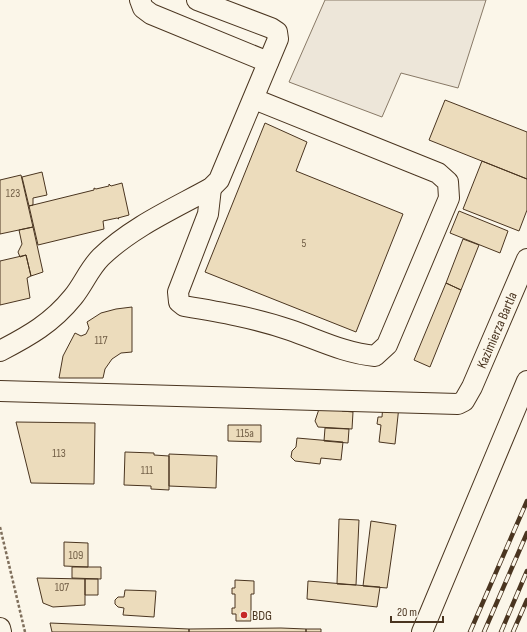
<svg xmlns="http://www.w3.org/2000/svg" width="527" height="632" font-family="'Sofia Sans Condensed',sans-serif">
	<rect width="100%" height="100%" fill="#fbf6e9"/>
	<!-- green -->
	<path fill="#ede6d9" stroke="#887966" d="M325,0H486L458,88L401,73L382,117L289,82Z"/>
	<!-- building -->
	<path fill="#ecdcbc" stroke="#4a3520" d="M445,100L527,132V179L429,140Z
		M265,123L307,142L296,171L403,214L356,332L205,272Z
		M482,161L527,179V210L519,231L463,209Z
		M42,172L47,195L33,198V205L29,206L22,177Z
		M21,175L33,227L0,234V180Z
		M122,183L129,215L118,218L119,219L117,218L103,221L104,229L38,245L29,206L94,190V188L96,189L109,186V184L111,186Z
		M459,211L508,231L500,253L450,233Z
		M33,227L43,272L31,276L26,255L20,257L18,252L22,244L19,230Z
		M463,239L479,245L461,290L446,283Z
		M26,255L31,276L27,278L30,298L0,305V261Z
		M446,283L461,290L430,367L414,360Z
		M132,307V352L121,353L112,359L105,369L103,378H59L63,356L75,333L81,336L86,334L89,328L87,322L101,313L116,309Z
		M342,404V411L353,412L352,429L318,427L315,421L319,409Z
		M383,404L399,406L395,444L379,442L381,425L377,424L378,417H382Z
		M16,422L95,423L94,484L31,483Z
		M228,425H261V442L228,441Z
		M325,428L349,429L348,443L324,441Z
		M297,438L343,442L341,460L321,458L320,464L295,461L291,457L292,451L296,447Z
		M125,452L154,453V455L169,456V490L151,489V486L124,485Z
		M169,454L217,456L216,488L169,486Z
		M339,519L359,520L356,585L337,584Z
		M371,521L396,525L387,588L363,586Z
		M64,542L88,543V567L64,566Z
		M72,567H101V579L72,578Z
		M37,578L85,579V605L53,607L43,603Z
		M85,579H98V595H85Z
		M235,580L254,581V594H251V621H236V614H232V608H235V594H232V588H235Z
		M308,581L380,587L377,607L307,599Z
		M125,590L156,591L154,617L123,615L124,608L118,607L115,604V600L118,597H124Z
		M50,623L189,629V632H52Z
		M281,628L306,629V632H189V629Z
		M306,629H321V632H306Z"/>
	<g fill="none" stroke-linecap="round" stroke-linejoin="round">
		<defs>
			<g id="minor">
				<path d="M140,0L143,8L151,14L268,62"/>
				<path d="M211,188L208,214L178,292L179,302L184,306C220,312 255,318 290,330C319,340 344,353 375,356L387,345L449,198L448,182L438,173L254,99"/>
				<path d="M0,351C29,336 52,323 73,297C83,285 89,269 101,257C132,227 173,209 211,188L219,180L278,39L277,32L271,28L197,0"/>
				<path id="s1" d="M0,391L458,404L464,401L472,387L527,259"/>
				<path d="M0,628L1,632"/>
				<path d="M422,632L527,381"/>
			</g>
		</defs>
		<!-- minor casing -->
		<use href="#minor" stroke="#4a3520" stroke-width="22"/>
		<!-- path -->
		<path stroke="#7f6f5c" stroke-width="2.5" stroke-dasharray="3 2" stroke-linecap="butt" d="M0,527L25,632"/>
		<!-- minor -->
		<use href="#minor" stroke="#fbf6e9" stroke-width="20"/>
		<defs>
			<path id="rail" d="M470,632L527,501
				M484,632L527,533
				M501,632L527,571
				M513,632L527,600"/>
		</defs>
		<!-- rail casing -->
		<use href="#rail" stroke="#4a3520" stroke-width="4.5"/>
		<!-- rail -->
		<use href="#rail" stroke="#fbf6e9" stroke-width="3" stroke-dasharray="9" stroke-linecap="butt"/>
	</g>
	<!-- markers -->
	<circle fill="#c62828" stroke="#fbf6e9" stroke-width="1.5" cx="244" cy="615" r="4"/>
	<g text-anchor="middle" stroke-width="3" stroke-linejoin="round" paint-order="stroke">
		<!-- number labels -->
		<g font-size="12" fill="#725f47">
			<text x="13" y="197">123</text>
			<text x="304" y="247">5</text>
			<text x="101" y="344">117</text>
			<text x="245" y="437">115a</text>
			<text x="59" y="457">113</text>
			<text x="147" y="474">111</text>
			<text x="76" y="559">109</text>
			<text x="62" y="591">107</text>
		</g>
		<!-- street labels -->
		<g font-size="14" fill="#4a3520" stroke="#fbf6e9">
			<text dy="5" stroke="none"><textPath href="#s1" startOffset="543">Kazimierza Bartla</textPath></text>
		</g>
		<!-- poi labels -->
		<g font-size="14" fill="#4a3520" stroke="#fbf6e9" text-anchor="start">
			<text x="252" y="620">BDG</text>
		</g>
	</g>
	<!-- scale -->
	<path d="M391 616v6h52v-6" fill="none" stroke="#4a3520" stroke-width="2"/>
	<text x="397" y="616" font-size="12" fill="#4a3520" stroke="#fbf6e9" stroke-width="3" paint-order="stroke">20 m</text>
</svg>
